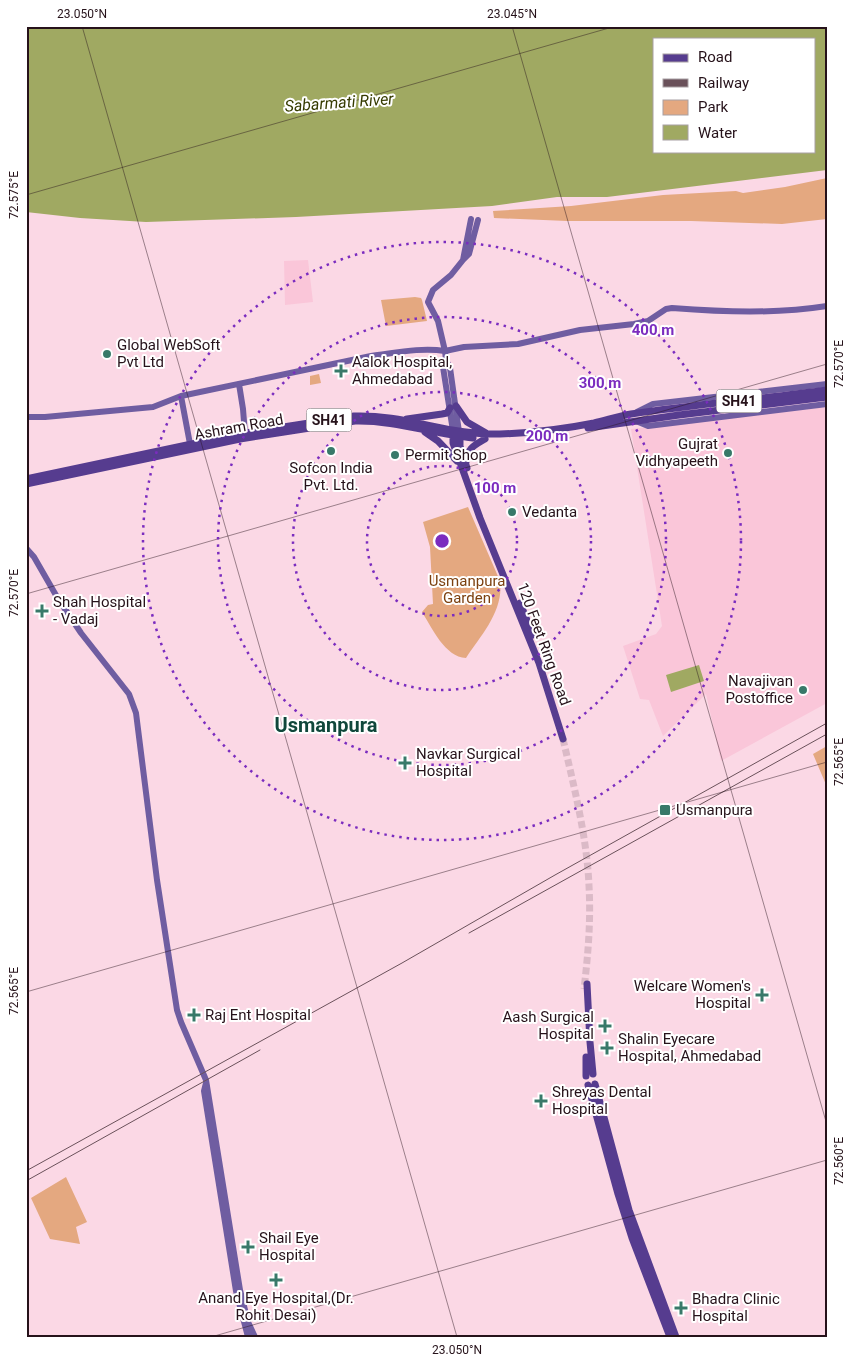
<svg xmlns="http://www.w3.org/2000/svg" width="853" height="1363" font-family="Roboto,sans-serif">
	<rect width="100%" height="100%" fill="#fbd8e5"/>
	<!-- built -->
	<path fill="#fac6d9" d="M308,260L313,302L285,305L284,261Z
		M827,407V703L721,761L706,694L663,736L649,700L640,699L623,646L656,634L662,626L631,429Z"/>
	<!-- green -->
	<path fill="#e4a880" d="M827,178V219L782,224L691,221H567L494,218L493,211L571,206L663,195L736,191L743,193L785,187Z
		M415,297L421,298L422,300L427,321L386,326L381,300Z
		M319,374L321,383L310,385V376Z
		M468,507L500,581C504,611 481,635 466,658C445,657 432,628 422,612L428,605L433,604L430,547L423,522Z
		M827,746V787L813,754Z
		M66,1177L87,1222L76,1227L80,1244L50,1239L31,1198Z"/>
	<!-- water -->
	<path fill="#a0a962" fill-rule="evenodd" d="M26,26H827V170L607,197H557L492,206L296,217L146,222L80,218L26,212ZM654,39H814V151H654Z
		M699,665L704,681L671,692L666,675Z"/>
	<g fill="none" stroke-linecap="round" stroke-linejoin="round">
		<!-- primary-tunnel -->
		<path stroke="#dbbac7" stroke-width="7" stroke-dasharray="7 3.5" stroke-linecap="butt" d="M563,739C574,787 587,837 589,886C591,921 588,955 584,989"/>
		<!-- secondary -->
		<path stroke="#6f5da1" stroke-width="6" d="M471,219L463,260L469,254L478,220
			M445,351L438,321L428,302L433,290L451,275L463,260
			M446,360L443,367L453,431
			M239,384L243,409L245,434
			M181,396L190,444
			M637,412L653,404L827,384
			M26,417H45L153,407L181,396L371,356C395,353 421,347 445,351
			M636,421L648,426L827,404
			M459,432L450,368L446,360L445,351L464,347L518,344L580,330L634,324L648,321L666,309L672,308C724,312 776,314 827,306
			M26,548L34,557L57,597L81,633L129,694L136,713L157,880L177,1010L181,1022L206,1080L240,1290L248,1322L255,1337
			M206,1083L204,1091L236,1291L248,1337"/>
		<!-- primary -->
		<path stroke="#563c8f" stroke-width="7" d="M456,406L467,422L486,433
			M407,419L442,414L447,413L450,408
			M588,428L679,415L827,397
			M453,431V443L461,465L480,518L539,663L563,739
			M425,432L438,441L457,461
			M460,434V446L467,468
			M466,462C468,448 473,446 485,439
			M26,479L239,434L354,416C404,414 451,436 500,434C531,433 564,429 594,423C607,420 619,416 631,414C696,404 762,399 827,390
			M26,484L240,439L355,421C395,420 433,434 473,438
			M520,603L533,635
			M587,984L590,1042L593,1074
			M586,1057V1076
			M595,1084L629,1210L676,1337
			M588,1085L618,1194L632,1238L670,1337"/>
		<!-- rail -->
		<path stroke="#6a515a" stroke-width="1" d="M469,933L827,734
			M26,1171L402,963L555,875L827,723
			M26,1181L260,1050"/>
	</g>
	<!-- ticks -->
	<path fill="none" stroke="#26121a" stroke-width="1" stroke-opacity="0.45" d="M82,26L457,1337M512,26L827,1125M26,195L616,26M26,594L827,364M26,992L827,762M26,1333L27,1337M211,1337L827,1160"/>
	<!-- distance rings -->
	<g fill="none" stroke="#7b2cbf" stroke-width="2.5" stroke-dasharray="2.5 5">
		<circle cx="442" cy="541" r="75"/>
		<circle cx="442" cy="541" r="149"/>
		<circle cx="442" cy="541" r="224"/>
		<circle cx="442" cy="541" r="299"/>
	</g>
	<!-- markers -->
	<g fill="#387969" stroke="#fff" stroke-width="2">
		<circle cx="107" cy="354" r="5"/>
		<path d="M338.5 363.5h5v5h5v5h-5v5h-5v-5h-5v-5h5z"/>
		<circle cx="331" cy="451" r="5"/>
		<circle cx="728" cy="453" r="5"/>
		<circle cx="395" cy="455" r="5"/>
		<circle cx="512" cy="512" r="5"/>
		<path d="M39.5 603.5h5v5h5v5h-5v5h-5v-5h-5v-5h5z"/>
		<circle cx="803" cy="690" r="5"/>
		<path d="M402.5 755.5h5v5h5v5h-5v5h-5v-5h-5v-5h5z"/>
		<rect x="659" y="804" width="12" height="12" rx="2.5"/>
		<path d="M759.5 987.5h5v5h5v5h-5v5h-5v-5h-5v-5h5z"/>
		<path d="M191.5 1007.5h5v5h5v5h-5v5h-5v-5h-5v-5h5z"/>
		<path d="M602.5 1018.5h5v5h5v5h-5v5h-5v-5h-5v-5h5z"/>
		<path d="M604.5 1040.5h5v5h5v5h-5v5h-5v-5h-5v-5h5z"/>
		<path d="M538.5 1093.5h5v5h5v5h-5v5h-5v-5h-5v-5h5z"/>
		<path d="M245.5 1239.5h5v5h5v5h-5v5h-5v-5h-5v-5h5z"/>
		<path d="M273.5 1272.5h5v5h5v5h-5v5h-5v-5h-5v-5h5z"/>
		<path d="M678.5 1300.5h5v5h5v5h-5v5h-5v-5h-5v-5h5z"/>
	</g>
	<g text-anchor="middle" stroke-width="4" stroke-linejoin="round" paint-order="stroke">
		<!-- shield labels -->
		<g fill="#fff" stroke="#67595f" stroke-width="1">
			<rect x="716.5" y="389.5" width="45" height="23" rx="4"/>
			<rect x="306.5" y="408.5" width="45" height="23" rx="4"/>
		</g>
		<g font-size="14" font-weight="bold" fill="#26121a">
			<text x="739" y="406">SH41</text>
			<text x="329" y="425">SH41</text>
		</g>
		<!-- poi labels -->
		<g font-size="15" fill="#26121a" stroke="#fff" text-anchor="start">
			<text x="117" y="350">Global WebSoft<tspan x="117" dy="17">Pvt Ltd</tspan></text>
			<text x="352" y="367">Aalok Hospital,<tspan x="352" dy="17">Ahmedabad</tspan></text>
			<text x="718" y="449" text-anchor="end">Gujrat<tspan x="718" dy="17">Vidhyapeeth</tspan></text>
			<text x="405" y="460">Permit Shop</text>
			<text x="331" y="473" text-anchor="middle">Sofcon India<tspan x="331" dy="17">Pvt. Ltd.</tspan></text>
			<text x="522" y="517">Vedanta</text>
			<text x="53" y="607">Shah Hospital<tspan x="53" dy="17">- Vadaj</tspan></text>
			<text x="793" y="686" text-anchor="end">Navajivan<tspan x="793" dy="17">Postoffice</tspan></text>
			<text x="416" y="759">Navkar Surgical<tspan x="416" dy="17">Hospital</tspan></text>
			<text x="676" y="815">Usmanpura</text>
			<text x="751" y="991" text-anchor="end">Welcare Women's<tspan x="751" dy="17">Hospital</tspan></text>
			<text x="205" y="1020">Raj Ent Hospital</text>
			<text x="594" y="1022" text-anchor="end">Aash Surgical<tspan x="594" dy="17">Hospital</tspan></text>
			<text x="618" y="1044">Shalin Eyecare<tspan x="618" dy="17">Hospital, Ahmedabad</tspan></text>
			<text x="552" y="1097">Shreyas Dental<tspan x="552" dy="17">Hospital</tspan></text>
			<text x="259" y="1243">Shail Eye<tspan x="259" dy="17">Hospital</tspan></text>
			<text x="276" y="1303" text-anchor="middle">Anand Eye Hospital,(Dr.<tspan x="276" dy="17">Rohit Desai)</tspan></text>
			<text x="692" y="1304">Bhadra Clinic<tspan x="692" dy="17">Hospital</tspan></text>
		</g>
		<!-- street labels -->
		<g font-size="15" fill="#26121a" stroke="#fff">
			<text transform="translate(239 427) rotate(-10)" y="5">Ashram Road</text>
			<text transform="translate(544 644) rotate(70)" y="5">120 Feet Ring Road</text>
		</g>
		<!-- park labels -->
		<g font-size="15" fill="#7c4110" stroke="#fff">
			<text x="467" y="586">Usmanpura<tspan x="467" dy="17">Garden</tspan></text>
		</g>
		<!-- water labels -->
		<g font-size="16" font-style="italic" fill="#363b01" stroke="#fff">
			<text transform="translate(339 102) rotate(-4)" y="6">Sabarmati River</text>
		</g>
		<!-- district labels -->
		<g font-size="20" font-weight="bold" fill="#10473b" stroke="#fff">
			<text x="326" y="732">Usmanpura</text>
		</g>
	</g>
	<circle cx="442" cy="541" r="8" fill="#7b2cbf" stroke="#fff" stroke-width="2.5"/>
	<g font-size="15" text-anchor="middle" font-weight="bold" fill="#7b2cbf" stroke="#fff" stroke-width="4" stroke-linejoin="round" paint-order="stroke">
		<text x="653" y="335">400 m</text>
		<text x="600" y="388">300 m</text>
		<text x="547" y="441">200 m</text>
		<text x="495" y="493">100 m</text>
	</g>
	<!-- border -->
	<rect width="853" height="1363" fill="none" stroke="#ffffff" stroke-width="55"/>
	<!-- legend -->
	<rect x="653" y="38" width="162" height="115" fill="#ffffff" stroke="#a8a0a3"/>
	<rect x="663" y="54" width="25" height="8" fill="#563c8f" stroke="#a8a0a3"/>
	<text x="698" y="62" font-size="15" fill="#26121a">Road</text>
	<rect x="663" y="79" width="25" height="8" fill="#6a515a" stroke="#a8a0a3"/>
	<text x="698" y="88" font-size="15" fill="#26121a">Railway</text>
	<rect x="663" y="100" width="25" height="15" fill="#e4a880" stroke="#a8a0a3"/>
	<text x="698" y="112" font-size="15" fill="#26121a">Park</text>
	<rect x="663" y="125" width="25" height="15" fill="#a0a962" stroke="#a8a0a3"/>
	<text x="698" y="138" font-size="15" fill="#26121a">Water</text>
	<rect x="28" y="28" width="798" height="1308" fill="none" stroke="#26121a" stroke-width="2"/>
	<g font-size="12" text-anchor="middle" fill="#26121a">
		<text x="82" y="18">23.050°N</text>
		<text x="512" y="18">23.045°N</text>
		<text transform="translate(14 195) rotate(-90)" y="4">72.575°E</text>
		<text transform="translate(839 364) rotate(-90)" y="4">72.570°E</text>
		<text transform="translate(14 593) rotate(-90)" y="4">72.570°E</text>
		<text transform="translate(839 762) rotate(-90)" y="4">72.565°E</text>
		<text transform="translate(14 991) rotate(-90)" y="4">72.565°E</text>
		<text transform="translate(839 1161) rotate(-90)" y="4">72.560°E</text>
		<text x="457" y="1354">23.050°N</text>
	</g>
</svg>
